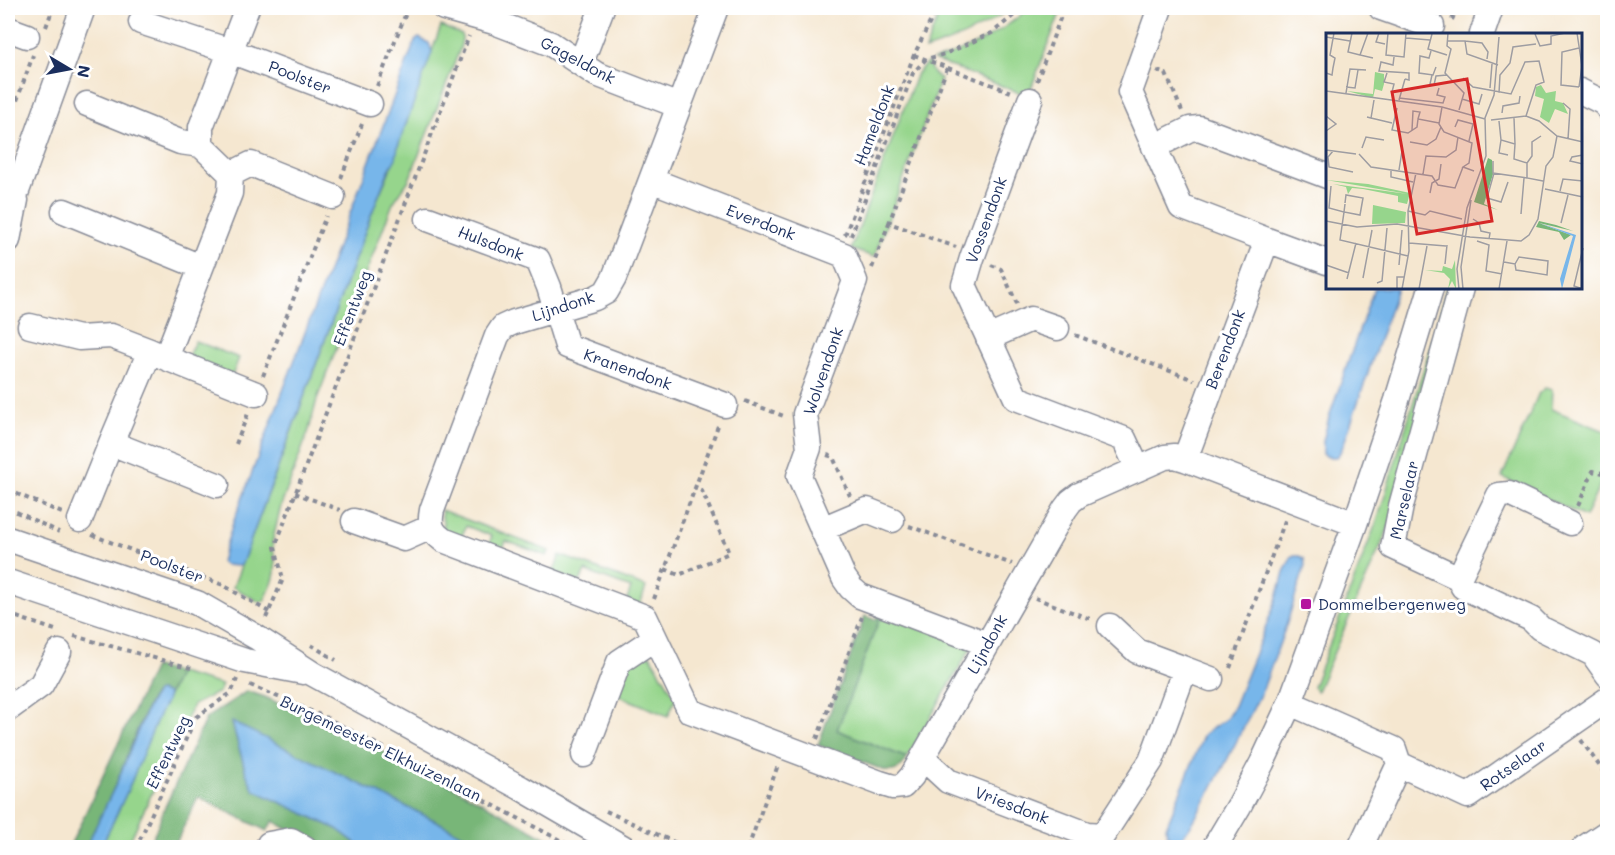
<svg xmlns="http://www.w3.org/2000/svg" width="1615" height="855" font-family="Mali,sans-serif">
	<rect width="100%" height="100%" fill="#fff"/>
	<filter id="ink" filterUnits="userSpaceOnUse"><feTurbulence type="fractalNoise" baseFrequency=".0167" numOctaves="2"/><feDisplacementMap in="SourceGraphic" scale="12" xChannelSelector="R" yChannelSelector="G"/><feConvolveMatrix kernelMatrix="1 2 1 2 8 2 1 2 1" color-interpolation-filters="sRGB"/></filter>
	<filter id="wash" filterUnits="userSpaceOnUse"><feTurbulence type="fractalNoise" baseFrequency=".008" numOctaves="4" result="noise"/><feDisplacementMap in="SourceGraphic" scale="24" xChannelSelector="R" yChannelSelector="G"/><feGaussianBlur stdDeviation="1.35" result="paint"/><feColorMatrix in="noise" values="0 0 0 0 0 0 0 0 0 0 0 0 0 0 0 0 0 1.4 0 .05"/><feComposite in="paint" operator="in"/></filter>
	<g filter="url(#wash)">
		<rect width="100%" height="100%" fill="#f5e7d0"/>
		<!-- green -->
		<path fill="#96d58c" stroke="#588275" stroke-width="1.5" d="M942,8H1011C985,28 957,40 925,50Z
			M1029,8H1062L1028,96L934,60C970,50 1001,33 1029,8Z
			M441,26L462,35V40L460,49L409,180L393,203L317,399L309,430L281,506L273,539C271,547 275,555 275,563C277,577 270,589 264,601L259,602L233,587L274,479L373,210C381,189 393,167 398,146Z
			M928,62L933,74L941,79L874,257L851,249L917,73Z
			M1446,288H1456L1392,520L1317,691L1313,687L1378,518L1440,315Z
			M195,341L239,358L232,376L187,358Z
			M1545,388L1552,390L1551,409L1607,432V470L1585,517L1502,477L1539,393Z
			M441,510L549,551L547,556L506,541L501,553L487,548L492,536L466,526L461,538L444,530Z
			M560,555L646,587L640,605L627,600L631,588L585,571L580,582L553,573Z
			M882,612L972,646L907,758L837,730Z
			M648,652L676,698L668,716L615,694L627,665Z
			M179,673L222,685L219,692L193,705L189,713L127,847L101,848L127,792L158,717Z"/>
		<!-- forest -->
		<path fill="#78b678" stroke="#4a726b" stroke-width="1.5" d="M879,611L882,612L837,730L907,758C902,767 897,773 886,771L818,745L865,616L876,620Z
			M154,667L179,673L168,695C166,693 160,689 156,692C147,699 124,765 118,779C108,802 97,824 86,847L69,848Z
			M247,691L265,697L423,770L563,847H485L436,821L232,723L246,773L254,790L337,829L361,847H320L273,821L267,831L198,797L174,847L149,848L164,809L206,718Z"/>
		<!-- water -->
		<path fill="#77b6ea" stroke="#4972a4" stroke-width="1.5" d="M419,38L429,43L432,52L398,146L396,158L388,172L373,210L243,561L241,565L238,566L224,565L221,562L222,558L233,523L415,41Z
			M1374,288H1397L1343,446L1339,454L1336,457H1328L1323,454V441L1329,417Z
			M1292,556H1299L1304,558L1305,566L1286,626L1263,689L1221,772L1193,822L1181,839H1172L1167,834L1166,827L1204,734L1227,718L1234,706L1264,631L1278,595L1284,572Z
			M159,691L168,694L166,702L158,717L127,792L101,847H86L117,782L146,711L156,692Z
			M232,722L436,821L485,847H361L337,829L254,790L246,773Z"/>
	</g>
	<g filter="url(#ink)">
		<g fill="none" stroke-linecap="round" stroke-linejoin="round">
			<defs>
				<path id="minor" d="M444,8L494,22L551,44L596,74L679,106
					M1160,8L1130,92L1181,207L1267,240
					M1381,8L1432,26
					M141,22L230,51L370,104
					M8,29L27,36
					M1482,34L1491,8
					M581,63L602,8
					M1580,91L1604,103L1608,108
					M1030,100L972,258L964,285L1016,398L1124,439L1138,469
					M87,104L180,142L201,145
					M1154,147L1190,129L1199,128L1327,176
					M231,174L251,164L333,197
					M651,180L844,255L855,281L805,414L809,448L799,476L844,578L851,588L860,596L987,644
					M64,211L201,267
					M8,214L17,191L83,8
					M428,219L538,260L549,287L567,346L725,405
					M8,240L16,200
					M1461,288L1401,506L1393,547L1459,578L1499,495L1509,494L1570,523
					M30,326L79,338L111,336L150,351
					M988,338L1031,319L1057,328
					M166,358L256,394
					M111,443L217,485
					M1185,459L1267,240L1327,262
					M80,520L111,443L150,351L166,358L230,193L231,174L201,145V127L247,8
					M354,521L404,539L431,527
					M822,529L867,510L892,520
					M8,539L197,603L256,637L313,674L521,788L624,848
					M1459,578L1463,587L1531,619L1540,628L1593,654L1608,675
					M8,582L245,661L303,672
					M655,638L645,617L443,540C431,531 429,525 432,510L497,336L503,327L514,322L595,298L606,292L614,278L716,8
					M1185,669L1211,679
					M1290,703L1394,749L1399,764L1468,796L1608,699
					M8,709L41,685L59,652
					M584,755L619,662L655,638L690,711L880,783L893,787L903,786L912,776L1065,509L1071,501L1079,495L1165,457L1175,456L1185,459L1355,524
					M923,758L948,781L1087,834L1103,835L1151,761L1185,669L1137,651L1110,626
					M267,848L269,844L291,840L305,848
					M1214,848L1239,806L1262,763L1290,703L1355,524L1397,400L1431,288
					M1360,848L1399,764
					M1584,848L1608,832"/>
			</defs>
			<!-- minor casing -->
			<use href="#minor" stroke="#888b97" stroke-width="27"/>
			<!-- path -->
			<path stroke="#888b97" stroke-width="4" stroke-dasharray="4.5 4.5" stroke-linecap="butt" d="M1452,20L1457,8
				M46,27L53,8
				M914,55L1011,92
				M947,68L889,223L956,247
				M1157,71L1166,74L1182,111
				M1037,81L1064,8
				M377,86L408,8
				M8,126L33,55
				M341,178L362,124
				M845,235L914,55L937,8
				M851,236L913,73L926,59L945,54L992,33L1023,8
				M991,265L1001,269L1017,304
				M872,268L889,223
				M1075,335L1194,380
				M263,376L326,216
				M745,401L786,417
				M236,444L249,411
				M827,455L833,457L850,496
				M8,490L62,513
				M295,493L340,510
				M1578,506L1593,471L1608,474
				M8,508L59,532
				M909,526L1012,564
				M92,535L223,585L269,612
				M665,569L679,575L729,553L702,491L695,488
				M1035,598L1093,620
				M654,599L719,423
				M8,614L55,630
				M266,618L283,579L275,547L469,36
				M74,636L191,668
				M311,645L336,660
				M1230,668L1286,518
				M250,685L325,717L575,848
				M817,739L862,617
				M1581,740L1608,778
				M606,811L687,848
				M136,848L196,717L231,693L237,679
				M748,848L778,765"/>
			<!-- minor -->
			<use href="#minor" stroke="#fff" stroke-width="24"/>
		</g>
	</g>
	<!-- markers -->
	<rect fill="#b5179e" stroke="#fff" stroke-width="2" x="1300" y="598" width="12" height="12" rx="3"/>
	<g text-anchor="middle" stroke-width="6" stroke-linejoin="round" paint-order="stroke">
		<!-- street labels -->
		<g font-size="16" fill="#1b2f5e" stroke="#fff">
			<text transform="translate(578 60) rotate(28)" y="6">Gageldonk</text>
			<text transform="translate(300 77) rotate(21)" y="6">Poolster</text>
			<text transform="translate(874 125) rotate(-69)" y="6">Hameldonk</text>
			<text transform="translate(986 220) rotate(-70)" y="6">Vossendonk</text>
			<text transform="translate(761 222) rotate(21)" y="6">Everdonk</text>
			<text transform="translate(491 243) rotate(21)" y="6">Hulsdonk</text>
			<text transform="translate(563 306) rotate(-18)" y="6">Lijndonk</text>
			<text transform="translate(352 308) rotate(-69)" y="6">Effentweg</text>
			<text transform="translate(1225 349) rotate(-69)" y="6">Berendonk</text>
			<text transform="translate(628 369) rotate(20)" y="6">Kranendonk</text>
			<text transform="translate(823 371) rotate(-71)" y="6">Wolvendonk</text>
			<text transform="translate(1404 500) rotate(-77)" y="6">Marselaar</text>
			<text transform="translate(172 566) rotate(21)" y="6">Poolster</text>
			<text transform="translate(987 644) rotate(-61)" y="6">Lijndonk</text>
			<text transform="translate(381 748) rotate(26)" y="6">Burgemeester Elkhuizenlaan</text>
			<text transform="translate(168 752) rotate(-64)" y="6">Effentweg</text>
			<text transform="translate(1513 765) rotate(-35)" y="6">Rotselaar</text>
			<text transform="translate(1012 805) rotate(21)" y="6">Vriesdonk</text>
		</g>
		<!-- poi labels -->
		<g font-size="16" fill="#1b2f5e" stroke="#fff" text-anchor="start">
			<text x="1318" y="610">Dommelbergenweg</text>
		</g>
	</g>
	<!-- overview -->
	<g transform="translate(1326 33)">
		<rect width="256" height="256" fill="#f5e7d0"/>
		<path d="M49,39L58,41V51L56,58L49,56L47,65L21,58L47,61ZM215,52L220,60L230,58L229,68L237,70L242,81L229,76L223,90L214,84L218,66L209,63L210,54ZM0,147L42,151L84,160L81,171L72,169V163L37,156L26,155L22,161L20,154L7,151L82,161ZM47,172L80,179L79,190L46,191ZM129,227L130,256L126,248L122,256L124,246L118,240L99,237L116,238L117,233L126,236Z" fill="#96d58c"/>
		<path d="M162,125L166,127L167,141L158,171L172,177L148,169ZM213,188L230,192L247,198L213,190L245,202L238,207L233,199L210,194Z" fill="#78b678"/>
		<path d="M213,190L250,202L236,256L234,246L247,203Z" fill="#77b6ea"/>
		<path fill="none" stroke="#9e9da2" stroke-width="1.5" d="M26,0L22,19L34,22M42,0L34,22L47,25M53,0L50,9L59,11M62,0L60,22L78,24L80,0M122,0L121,13L125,16L119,40L138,60L133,77M251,0L256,33L253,54M106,1L102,16L121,22M209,1L214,13L225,11V3L239,0M0,4L24,8M80,5L104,7M122,8H139L141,21L172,32M139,8L156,10L162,19L161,26M105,18L103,25L94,23L93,40L107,42L110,34M68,24L67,32L55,29L53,38L83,40V47L79,46M0,40L6,42L7,35L9,25L4,22L8,0M61,40L58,49L68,51L66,59M106,42L104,51L108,52L110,43L121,42M137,45L147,54L185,61L199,29L213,28L218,49L210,52L200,83M20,54L29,55L32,37M253,54L235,52L236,19L253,15M164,55L166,31M0,58L116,74L159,86M20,60L24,36L40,37M173,60L174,42L184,30L187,14L210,11M73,65L117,70L119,64L111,62L113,55M136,66L153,71L156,61M73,67L79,46M237,70L244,76L242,106M116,74L113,91L118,99L146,110L143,130L137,134L148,138M71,75L66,97L82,100L91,94L92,86M176,80L177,73L193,70L194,63M0,83L10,91L0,98M41,84L45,85L48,67M45,85L66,90M188,85L189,111M165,87L200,83L213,88L231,103L257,109M173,88L175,107L189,111L188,126L201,130V145L217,148M129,94L132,87L147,91L143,108M86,97L87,78L94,79L92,86L113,90M175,107L173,120L182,122M84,109L101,112L110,106L115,94M36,115L40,104L58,107M0,117L30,121M7,118L2,124L3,134L27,139M33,121L45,134L106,143L112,152L129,155L137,134M257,122L246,124L244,128L257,131M167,128V140L201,145M201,130L206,123V109L215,103M65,137V144L87,149M73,137L76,118M168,140L161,165L175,169L182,149M97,141L100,123L120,124L130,117L132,104M5,153L3,175L18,179L14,207L82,223M219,156L257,164M234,158L237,146L257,148M104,160L106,150L113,146L115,131M19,171L18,179L34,182L37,165L20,162L19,170M82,178L99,182L104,178L136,186M195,181L198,145M147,186L153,190L155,198L164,200L163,206M0,188L31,194L71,191L144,204L195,208L203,202L212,186L220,133L227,124L231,103M235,190L242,162M151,208L163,212L160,238L176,241M83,210L120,213M257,215L248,253L257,256M178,229L189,231L193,224L222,228L221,242L190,237L189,231M119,231L121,212M0,232L23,240M73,232L76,197M37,245L46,197M21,246L30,210M51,250L56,248L61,195M71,256V244H78M76,256L83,218L82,178L90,140M93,256L101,213M133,256L131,236L141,175L160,123L159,85L168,62L173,4M137,256L135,234L145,167M173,256L181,208"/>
		<path fill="#d62828" fill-opacity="0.15" stroke="#d62828" stroke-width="3" d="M141,46L166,188L91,201L66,59Z"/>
		<rect width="256" height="256" fill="none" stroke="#1b2f5e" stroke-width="3"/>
	</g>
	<!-- margin -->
	<rect width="1615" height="855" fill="none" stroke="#fff" stroke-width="30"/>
	<!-- north arrow -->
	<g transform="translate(69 69) rotate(100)" stroke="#ffffff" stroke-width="4.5" paint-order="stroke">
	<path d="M0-4.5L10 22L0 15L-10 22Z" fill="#1b2f5e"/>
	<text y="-9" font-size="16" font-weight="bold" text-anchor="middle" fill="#1b2f5e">N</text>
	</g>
</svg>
